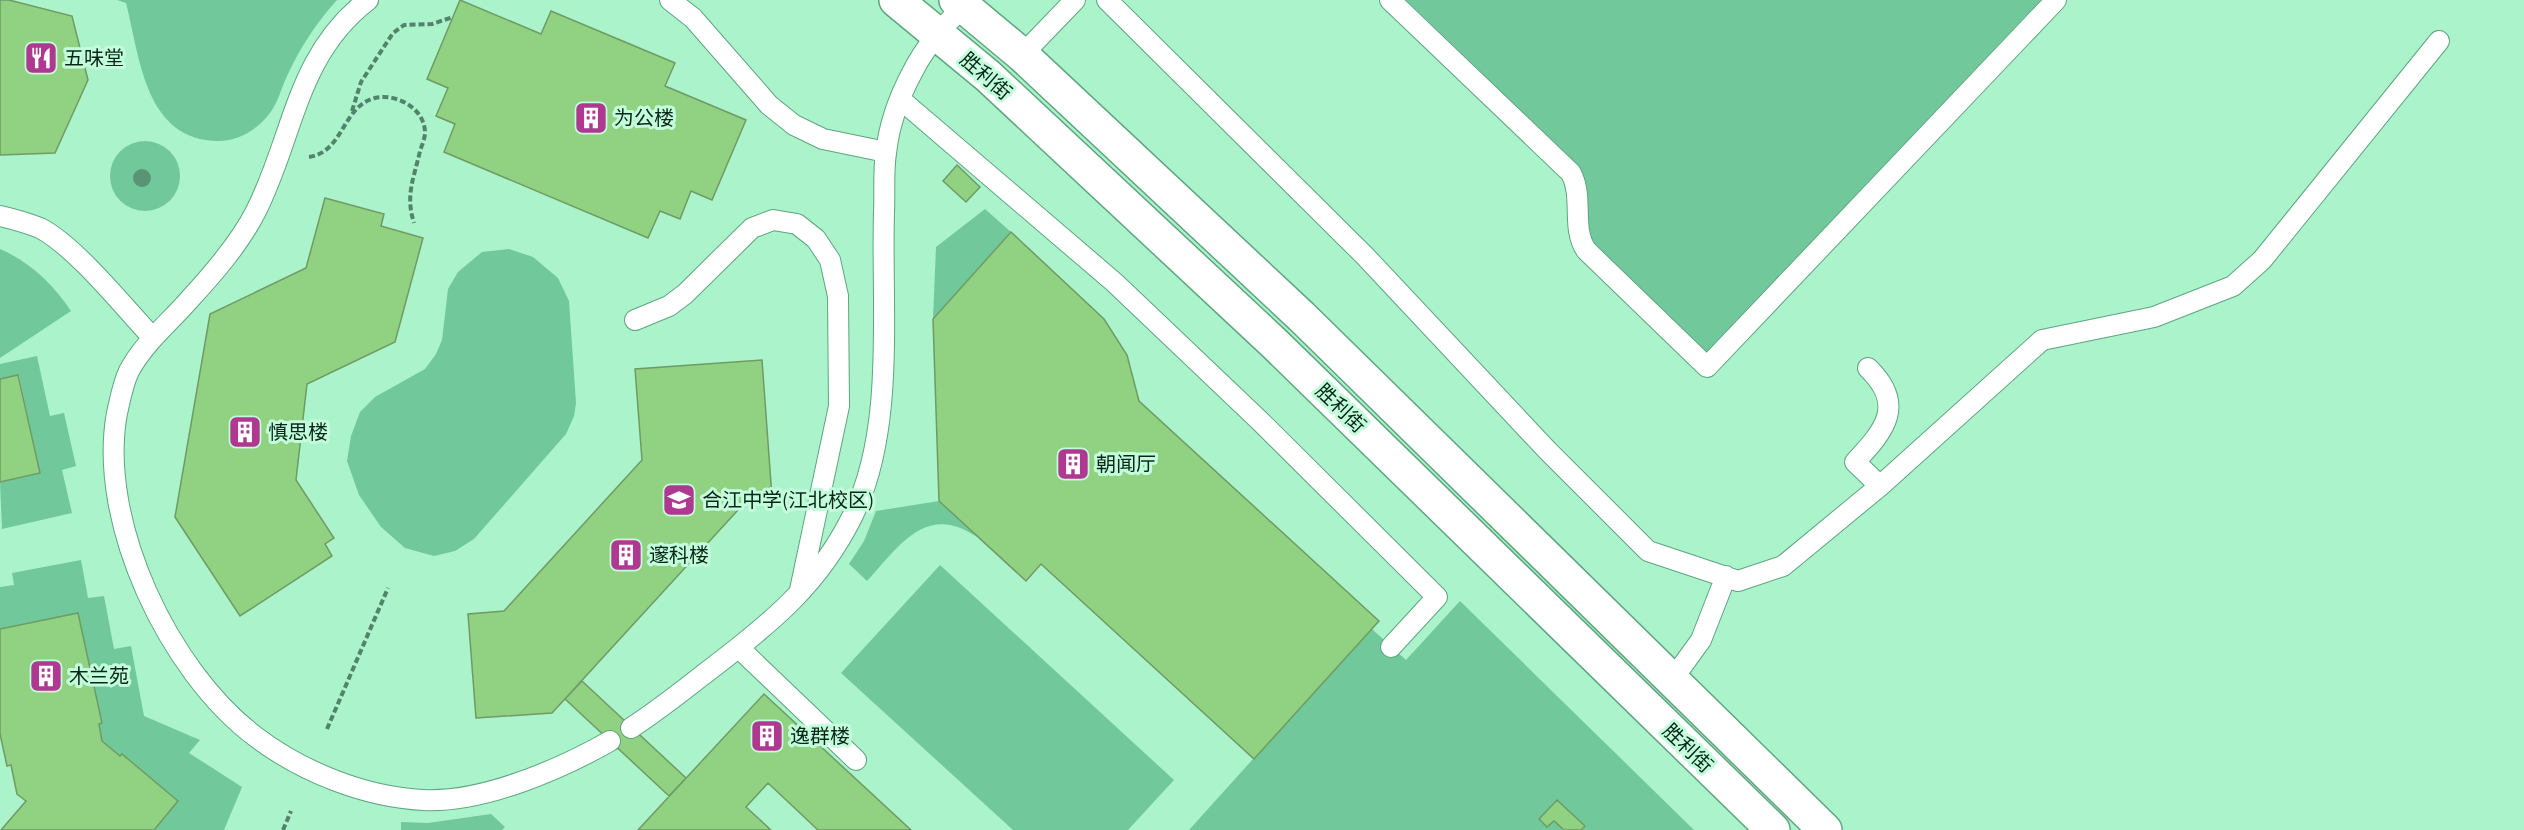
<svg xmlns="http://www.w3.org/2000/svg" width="2524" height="830" font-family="'Source Sans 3','Noto Sans SC',sans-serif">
	<rect width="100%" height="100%" fill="#aaf3cb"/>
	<!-- green -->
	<path fill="#71c99b" d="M117,0H337C316,23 300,48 287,76C281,89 278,102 270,113C258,129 239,141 219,141C145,141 140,58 126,3Z
		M1406,0H2041L1707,352L1595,244C1579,218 1599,190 1573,160Z
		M110 176a35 35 0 1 1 70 0a35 35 0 1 1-70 0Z
		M985,209L1011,232L933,319L936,247Z
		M0,249C30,262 53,284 71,311L0,358Z
		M509,249L533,257L558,278L569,301L576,403L574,416L566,434L474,539L455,551L434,556L405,548L381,527L359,495L347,461L351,436L360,412L375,397L425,369L436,354L442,340L448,289L458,272L482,252Z
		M37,356L50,416L64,413L76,466L62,470L72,513L2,529L0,482L40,473L19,375L0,379V364Z
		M1167,427L1379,621L1372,629L1406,660L1460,601L1694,830H1189L1253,759L1041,564Z
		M939,501L977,537C926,502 899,546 867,581L849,564L864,541L876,511Z
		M81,560L88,598L104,596L114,649L131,646L144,716L200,740L189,753L242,787L224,830H154L178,801L122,754L120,756L102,741L99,724L102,723L78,613L0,629V587L14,585L12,573Z
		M940,565L1174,780L1128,830H1013L841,673Z
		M491,814L505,827L502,830H401V822L428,823Z"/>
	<!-- building -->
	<path fill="#90d182" stroke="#6f9b65" stroke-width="1.5" d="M0,0H9L72,16L88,80L55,153L0,155Z
		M460,0L541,34L551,11L675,63L665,86L746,120L712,200L691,191L680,219L660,211L648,238L444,152L455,124L436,116L448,88L427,79Z
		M957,165L980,187L966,202L943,181Z
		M325,198L384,214L381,226L423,238L395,342L307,384L296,480L334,538L325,544L332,556L240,616L175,517L210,314L306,268Z
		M1011,232L1104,319L1127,355L1139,401L1379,621L1254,759L1041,564L1026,581L939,501L933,319Z
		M762,360L772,497L749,498L552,713L476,718L468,614L504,611L642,460L635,369Z
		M18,375L40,473L0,482V379Z
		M78,613L102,723L99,724L102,741L120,756L122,754L178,801L154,830H1L26,801L17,794L11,765L7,766L0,734V629Z
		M582,681L686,778L669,796L565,699Z
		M764,694L911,830H818L768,783L746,807L771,830H638Z
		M1557,800L1585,826L1581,830H1564L1554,821L1547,827L1539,819Z"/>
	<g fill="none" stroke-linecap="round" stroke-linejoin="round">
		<defs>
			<path id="lane" d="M368,0C296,55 294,136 256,211C240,243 213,274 189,300C168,324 144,343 129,371C123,383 120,400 117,413C97,521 169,672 256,737C302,772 365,797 423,800C482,803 559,770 610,741
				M670,0L693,18L769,105L794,125L823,139L886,152
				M1107,0L1364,255L1547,450L1648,551L1738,581L1783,566L1880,486L2042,340L2154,317L2233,286L2262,260L2439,41
				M1390,0L1571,173C1584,198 1571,227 1586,250L1707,367L2056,0
				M1022,55L1075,0
				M900,99L1115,283L1261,422L1437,597L1391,647
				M0,216C13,219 27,223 40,228C75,246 124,307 152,337
				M635,320L669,306L685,294L752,228L773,220L797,224L816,239L830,260L838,296L839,406L800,590
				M1868,368C1906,405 1885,430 1855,462L1880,486
				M739,648L856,760
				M1672,680L1701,640L1726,576
				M631,728C659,710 685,689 712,668C771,623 818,585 852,517C896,430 881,307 884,212C885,192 883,172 886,153C889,125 900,95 913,71C927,43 948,22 969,0"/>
			<path id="secondary" d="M896,0L988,76L1275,344L1773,830
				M956,0L1022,55L1302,317L1825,830"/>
		</defs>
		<!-- lane casing -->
		<use href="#lane" stroke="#5ea580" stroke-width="22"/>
		<!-- secondary casing -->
		<use href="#secondary" stroke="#5ea580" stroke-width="36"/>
		<!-- path -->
		<path stroke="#51846a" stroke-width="4" stroke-dasharray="6 3" stroke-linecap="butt" d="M352,111L361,82L393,33L404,25L432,24L453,17
			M309,157C344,152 342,106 375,98C396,93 425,108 425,133C425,138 422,145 420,151C414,178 405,195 414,223
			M327,729L388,588
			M283,830L291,811"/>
		<!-- lane -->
		<use href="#lane" stroke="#fff" stroke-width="20"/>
		<!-- secondary -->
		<use href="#secondary" stroke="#fff" stroke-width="33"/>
	</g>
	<!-- trees -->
	<circle fill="#5a9476" cx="142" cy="178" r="9"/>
	<!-- icons -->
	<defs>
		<symbol id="restaurant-square" viewBox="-11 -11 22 22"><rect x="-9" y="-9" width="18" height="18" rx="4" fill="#af3990" stroke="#c3fddc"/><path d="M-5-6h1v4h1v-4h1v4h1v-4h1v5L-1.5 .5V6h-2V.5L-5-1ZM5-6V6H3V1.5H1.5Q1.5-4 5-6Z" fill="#fff"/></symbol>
		<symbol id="building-square" viewBox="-11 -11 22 22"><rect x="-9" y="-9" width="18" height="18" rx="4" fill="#af3990" stroke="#c3fddc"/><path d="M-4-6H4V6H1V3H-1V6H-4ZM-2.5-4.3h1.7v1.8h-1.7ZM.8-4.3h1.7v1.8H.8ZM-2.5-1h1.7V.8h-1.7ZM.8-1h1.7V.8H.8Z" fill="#fff"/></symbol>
		<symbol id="school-square" viewBox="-11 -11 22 22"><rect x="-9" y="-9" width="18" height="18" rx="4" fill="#af3990" stroke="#c3fddc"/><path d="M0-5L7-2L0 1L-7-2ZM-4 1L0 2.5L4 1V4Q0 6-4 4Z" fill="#fff"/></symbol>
	</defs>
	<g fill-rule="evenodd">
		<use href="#restaurant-square" x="22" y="39" width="38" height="38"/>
		<use href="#building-square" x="572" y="99" width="38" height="38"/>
		<use href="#building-square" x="226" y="413" width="38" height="38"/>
		<use href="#building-square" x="1054" y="445" width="38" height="38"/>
		<use href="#school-square" x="660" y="481" width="38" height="38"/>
		<use href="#building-square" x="607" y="536" width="38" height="38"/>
		<use href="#building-square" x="27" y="657" width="38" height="38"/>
		<use href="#building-square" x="748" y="717" width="38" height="38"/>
	</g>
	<g text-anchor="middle" stroke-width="6" stroke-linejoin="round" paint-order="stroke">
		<!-- poi labels -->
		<g font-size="20" fill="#082719" stroke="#c3fddc" text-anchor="start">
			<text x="64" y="65">五味堂</text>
			<text x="614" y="125">为公楼</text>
			<text x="268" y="439">慎思楼</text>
			<text x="1096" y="471">朝闻厅</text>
			<text x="702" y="507">合江中学(江北校区)</text>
			<text x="649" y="562">邃科楼</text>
			<text x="69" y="683">木兰苑</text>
			<text x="790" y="743">逸群楼</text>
		</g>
		<!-- street labels -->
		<g font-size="20" fill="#082719" stroke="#c3fddc">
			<text transform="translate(986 76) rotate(41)" y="7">胜利街</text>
			<text transform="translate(1341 408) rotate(44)" y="7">胜利街</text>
			<text transform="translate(1688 748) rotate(44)" y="7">胜利街</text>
		</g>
	</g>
</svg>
